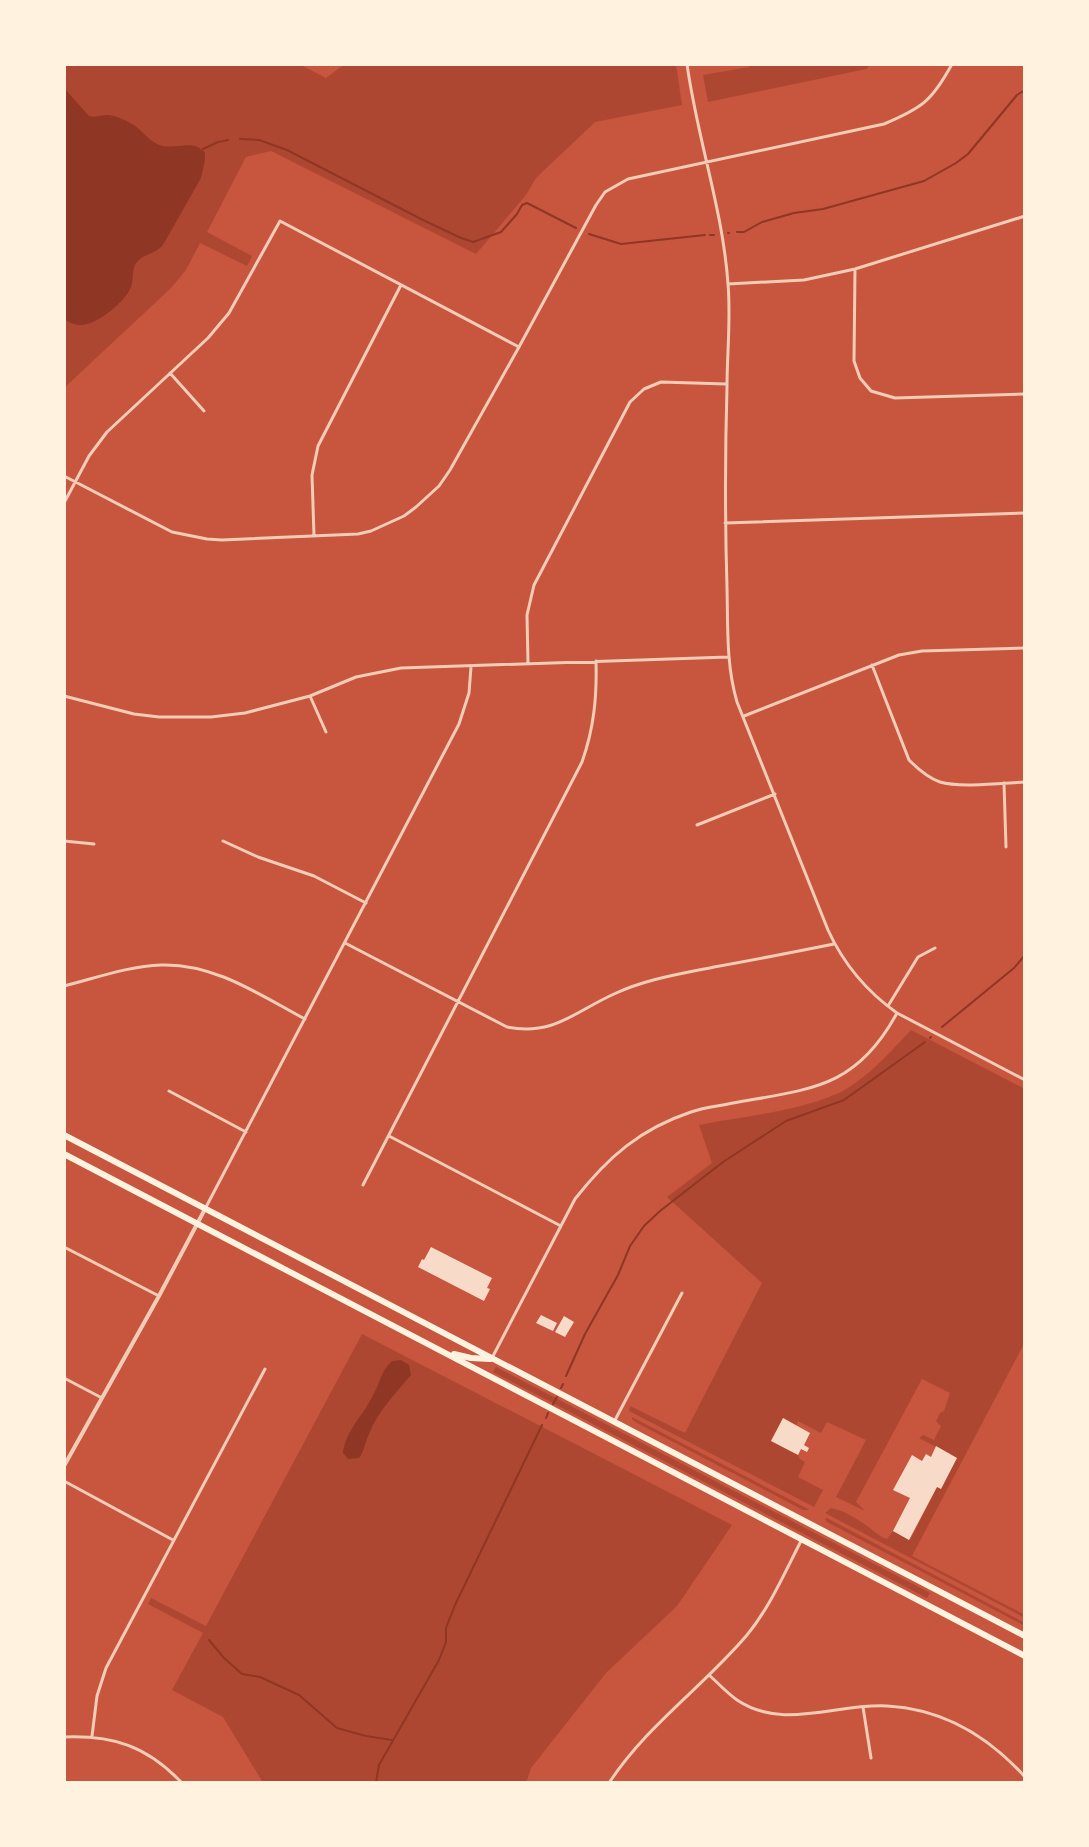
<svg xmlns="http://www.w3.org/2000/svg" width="1089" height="1847" font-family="Signika,sans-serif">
	<rect width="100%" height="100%" fill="#c8553d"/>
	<!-- green -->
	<path fill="#ae4732" d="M64,64H299L326,78L345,64H676L682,105L595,122L536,178L526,195L476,254L271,151L246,157L207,232L252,256L247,266L200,243L186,270L171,288L64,388Z
		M750,64H872L866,69L708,102L703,75L749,67Z
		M911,1030L1025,1089V1342L912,1556L1025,1615V1618L825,1513L831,1508C842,1510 854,1517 863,1523C872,1529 878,1536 887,1539L893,1531L910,1540L937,1487L941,1488L957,1458L919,1438L923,1435L934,1440L941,1426L936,1421L940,1413L944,1411L950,1393L922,1379L856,1502L865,1511L836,1497L866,1440L827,1422L821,1433L798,1421L796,1425L784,1418L771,1440L798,1455L800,1459L805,1462L798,1477L823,1490L814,1507L629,1411L630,1406L685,1433L762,1283L667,1197L712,1163L699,1125C741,1117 817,1109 851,1086C874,1071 892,1050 911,1030Z
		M362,1334L732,1525L677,1606L606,1673L531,1768L526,1783H260L262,1781L223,1717L172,1690L203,1633L148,1604L151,1598L206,1626Z
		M496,1367L930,1593L927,1598L493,1372Z
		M632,1417L808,1509L809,1510H803L637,1423L632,1419Z
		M827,1518L1025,1623V1626L827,1522L825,1519Z"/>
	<!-- water -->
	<path fill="#8f3625" d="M64,88L89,116C96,118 100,115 107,115C115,115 125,120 132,124C143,130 149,143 163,146C178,149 194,139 205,153V160L201,178L163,245C156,254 143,254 137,262C131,269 134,279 131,287C125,302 98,324 82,325C75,325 70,323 64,319Z
		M401,1360L409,1365L411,1375C396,1393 378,1411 369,1434C365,1442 365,1450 359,1458L348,1459L343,1453C345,1431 364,1415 373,1395C380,1383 381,1371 392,1361Z"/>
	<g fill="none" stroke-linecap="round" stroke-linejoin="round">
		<!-- stream -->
		<path stroke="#8f3625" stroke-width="2" d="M240,139L259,140L287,150L423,220L461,238L473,242L501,232L517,214L522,205L527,203L576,228
			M203,149L218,142L228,140
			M737,232H744L762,222L794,213L823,209L924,181L956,163L968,154L1017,95L1025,90
			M728,233H729
			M589,234L621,244L705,235
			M710,235H714
			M942,1027L1014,968L1025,955
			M930,1038L931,1037
			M566,1376L585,1334L618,1275L630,1246L644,1226L660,1211L723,1162L786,1121L844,1100L925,1042
			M561,1388L563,1384
			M553,1404L557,1397
			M546,1418L548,1413
			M209,1640L224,1658L242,1674L260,1677L299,1695L337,1728L366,1736L392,1740
			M376,1783L379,1765L439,1660L446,1642V1628L455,1605L542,1425"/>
	</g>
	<!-- building -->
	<path fill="#f7dbc8" d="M431,1247L492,1278L487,1288L490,1289L484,1301L418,1267L422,1259L424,1260Z
		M541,1315L557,1323L553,1331L536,1323Z
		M564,1316L574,1322L565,1337L555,1332Z
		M783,1418L810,1433L804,1445L809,1448L807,1452L801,1449L798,1455L771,1441Z
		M936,1446L957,1458L941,1489L937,1487L909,1540L893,1531L910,1498L893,1490L912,1455L922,1461L926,1454L931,1457Z"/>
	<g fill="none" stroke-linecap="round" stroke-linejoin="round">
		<!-- minor -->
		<path stroke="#f1ccb7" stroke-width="3" d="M687,64C697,138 723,210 728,284C731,319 727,353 727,387C725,454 725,521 727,588C728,626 726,665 737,702L828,930C844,965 866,991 897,1013L1025,1080
			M855,269L854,361L860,378L871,391L895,398L1025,394
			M728,284L804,280L855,269L1025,216
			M170,373L204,411
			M64,476L172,532L207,539L222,540L358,534L371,531L404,516L416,507L439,486L450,470L519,347L596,205L605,192L628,179L884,124C922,108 932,101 952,64
			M64,503L89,456L107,432L208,338L229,313L280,221L519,347
			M725,523L1025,513
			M314,536L312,475L318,446L401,285
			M528,663L527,615L534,585L630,402L644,389L661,382L726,384
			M872,665L909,760C918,769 928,778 940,782C959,788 1004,783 1025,782
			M64,696L134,714L159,717H211L245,713L310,696L356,677L401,668L728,657
			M310,696L326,732
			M744,716L899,655L922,651L1025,648
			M1004,783L1006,847
			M697,825L775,794
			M64,841L94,844
			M223,841L258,857L314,876L366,903
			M345,943L507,1027C554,1036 574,1012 614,994C646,979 680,974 714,967C754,960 794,952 834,944
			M64,986C96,978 129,966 161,965C214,963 260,995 305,1019
			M888,1006L918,957L935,948
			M169,1091L246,1132
			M389,1136L559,1225
			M363,1185L582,762C594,728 597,697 596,661
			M205,1209L459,724L469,693L471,667
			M64,1247L159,1296
			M492,1358L575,1199C608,1157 640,1129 691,1112C705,1107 720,1106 733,1103C810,1089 856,1089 897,1013
			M64,1378L102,1398
			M614,1422L682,1293
			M64,1481L173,1540
			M709,1675C718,1683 727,1693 737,1700C783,1731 837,1703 887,1706C944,1709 988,1736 1025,1777
			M863,1707L871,1758
			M92,1736L97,1696L106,1668L265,1369
			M64,1737C113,1735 147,1746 182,1783
			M609,1783C646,1726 703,1687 747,1635C770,1607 785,1572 802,1539"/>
		<!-- tertiary -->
		<path stroke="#f1ccb7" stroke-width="4" d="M64,1466L159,1296L205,1209"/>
		<!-- primary -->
		<path stroke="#fff3e0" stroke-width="6" d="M64,1135L1025,1636
			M64,1154L1025,1656
			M454,1354L471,1358L490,1359"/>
	</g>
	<!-- border -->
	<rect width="1089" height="1847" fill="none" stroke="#fff3e0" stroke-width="132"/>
</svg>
